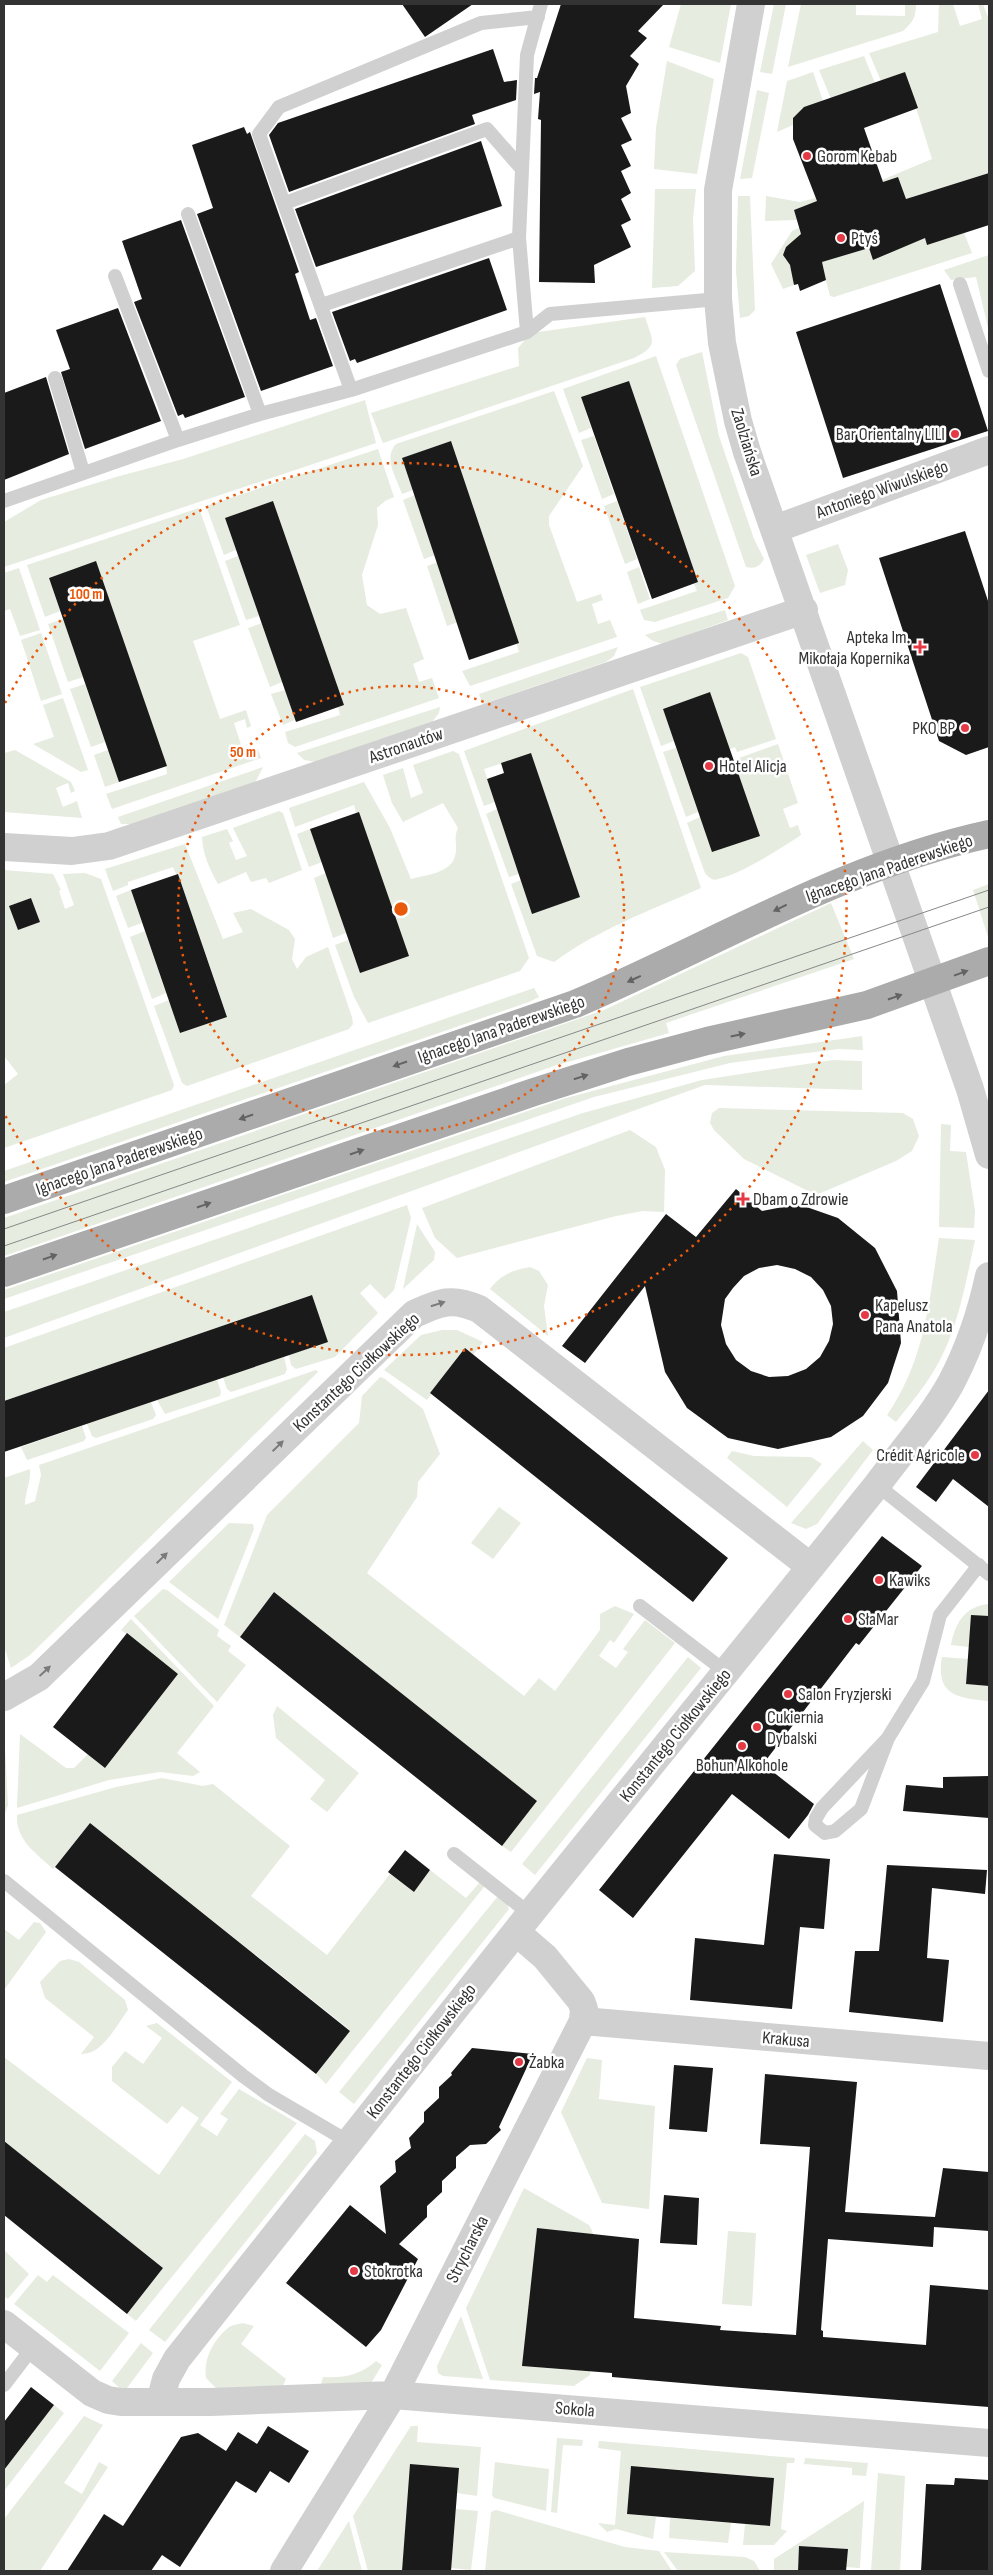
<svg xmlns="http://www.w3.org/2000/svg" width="993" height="2575" font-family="'Sofia Sans Condensed',sans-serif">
	<rect width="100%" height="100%" fill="#fff"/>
	<!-- green -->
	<path fill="#e6ecdf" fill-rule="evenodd" d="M681,4H731L720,63L669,47Z
		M774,4H786L772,74L760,72Z
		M801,4H856V15L905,16V4H916C916,17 913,22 903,31L788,67Z
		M939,4H953L960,26L982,19L978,4H983L989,20V173L912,197L927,244L964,233L972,253L834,297L830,296L821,262L869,248L874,260L888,254L870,185L932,159L905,72L881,81L869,53L938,32Z
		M864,56L875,83L831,99L819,70Z
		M667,61L714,79L697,174L654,169L656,128Z
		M813,72L823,101L803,109L793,118V125L777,132L787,81Z
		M757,90L769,93L752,178L740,179Z
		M655,189H696L693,219L695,271L678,286L652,288Z
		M847,190L794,210L797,220L765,221L766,196L800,202Z
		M738,196H750L755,310L749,316L740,318L736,271Z
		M799,228L802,237L786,247L783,255L791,267L794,285L783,289L771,264L792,231Z
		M989,255V332L976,277L951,280L944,270Z
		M645,317C653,342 659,345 634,358L383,443L371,413L519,366L518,348L531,333Z
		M702,352L719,436L754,539L764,559C759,567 755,569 746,567L676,365L680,359Z
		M656,356L735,586L728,598L655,622L644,620L640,610L697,591L694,584L698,582L629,381L581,397L591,428L579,433L563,389Z
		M554,391L583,466L549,516V525L577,602L601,594L603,600L592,604L598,624L610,620L617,637L470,686L462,671L519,652L451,441L403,458L413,490L402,494C396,477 383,458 396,444Z
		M365,400L376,443L4,567V522L41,500L116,477L183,459Z
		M594,436L614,494L602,499L581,440Z
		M378,449L394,497L385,501L377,508L378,525L362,575L367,605L380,614L406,608L424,659L413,664L419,682L432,678L439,698L295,747L288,743L285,732L340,715L338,707L344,705L273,501L225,518L236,550L224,555L206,506Z
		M415,495L435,555L424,559L403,500Z
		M617,501L637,559L625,564L604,506Z
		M199,508L240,625L193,641L220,719L246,710L251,726L247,728L245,719L234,723L242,748L246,747L248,754L258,749L261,758L112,809L106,794L167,774L166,765L96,562L49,578L60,611L45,617L27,565Z
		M838,544L848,570L845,585L820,593L806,555Z
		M238,556L259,616L246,620L225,561Z
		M438,562L458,622L447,626L427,566Z
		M639,567L650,599L638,604L627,572Z
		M19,568L40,630L20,636L10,609L4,611V573Z
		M725,610L728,620L663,644L653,641L645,635Z
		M63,619L83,677L68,682L48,624Z
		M262,623L282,682L270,687L248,628Z
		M41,633L62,694L41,701L21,640Z
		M618,647L614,656L606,662L483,704L479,694Z
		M741,653L748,657L776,739L737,752L735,747L730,749L710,692L663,709L674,741L661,746L640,687Z
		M85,684L105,742L91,747L70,689Z
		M633,689L701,888C651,910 599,929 554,962L537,956L511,884L521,880L533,913L580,897L531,754L484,769L495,802L484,806L464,751Z
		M285,690L295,720L283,725L271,694Z
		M63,698L88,770L81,772L33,744L54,737L43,705Z
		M440,707L439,713L432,722L316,762L304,760L297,753Z
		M778,744L798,803L783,809L790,828L798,825L801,835C780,849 741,874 718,879C713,881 709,878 705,873L687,823L700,817L739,775L744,772L739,758Z
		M676,748L698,812L686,817L663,752Z
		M15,750L71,782L75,791L71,793L68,783L56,788L63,807L77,801L82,818L4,812V753Z
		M108,750L119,782L105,787L94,755Z
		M453,751L459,754L529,958L520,971L368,1023L354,997L335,945L348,940L360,973L356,813L354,805L295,827L289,808L364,782L390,828L411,879C426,875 451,873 455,856C458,846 453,838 458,828L443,803L403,822L392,803L383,775L403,768L411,798L423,793L413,765Z
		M263,767L255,783L135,824H121L118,817Z
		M497,809L519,874L509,877L486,814Z
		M279,811L283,813L302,870L269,883L266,878L251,882L246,872L218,884C209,868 203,855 202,837L227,829L233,841L229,843L236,860L247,856L233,828Z
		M310,829L322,862L309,867L297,834Z
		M185,844L223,939L243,932L233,913L251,909L289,930L295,939L292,959L297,969L306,957L328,947L352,1017L353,1024L349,1029L187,1086L182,1083L154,1006L169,1000L180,1033L227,1016L178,874H176L173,867L128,882V885L113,891L105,869Z
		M4,870L53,874L61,890L59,891L65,909L74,905L63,874L85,873L101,879L174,1085L172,1090L4,1148V1085L18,1074L4,1056ZM31,898L40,922L18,930L10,906Z
		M326,873L346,933L333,938L314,878Z
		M989,884V940L973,890Z
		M131,890L142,923L128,928L116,896Z
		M831,903L854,959L666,1023L669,1033L554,1066L4,1256V1218L604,1010Z
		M145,931L166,993L152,999L130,937Z
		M534,988L539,997L529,1002L4,1182V1171Z
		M862,1036L863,1050L838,1049L730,1063L594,1097L4,1299V1290L566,1098L724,1056Z
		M833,1060L862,1061V1090L705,1085L4,1338V1312L583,1113L702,1080Z
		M719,1108L903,1113L913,1119L919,1136L912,1151L896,1161L816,1195L744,1159L714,1130L710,1123L712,1113Z
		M941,1124L951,1125L950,1151L966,1152L975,1211L974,1228L939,1227Z
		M630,1130L656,1147L665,1170L664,1212L643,1211L616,1216L457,1258L435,1238L422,1208Z
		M407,1205L411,1218L394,1290L385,1299L370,1284L360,1293L378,1313L335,1357L296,1369L291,1365L289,1355L311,1295L4,1401V1348Z
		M417,1224L435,1252L434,1260L403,1289Z
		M939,1238L975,1240C966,1281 959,1324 939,1362C927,1384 911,1403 896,1422L887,1415C925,1360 929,1302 939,1238Z
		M530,1267L539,1271L548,1285L544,1306L548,1336L490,1289C500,1275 513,1270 530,1267Z
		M442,1330H457L483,1342L473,1355L465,1349L430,1393L431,1395L427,1400L384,1370L421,1335Z
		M284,1357L287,1369L285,1374L231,1392L227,1389L223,1377Z
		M316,1370L318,1372L30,1655L11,1668L4,1646V1478L30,1469C31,1482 25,1493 25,1505L35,1501L41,1475L39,1465Z
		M380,1377L385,1379L423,1409L440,1454L418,1482L417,1497L367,1573L524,1696L539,1678L555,1691L600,1630V1614L615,1606L634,1614L614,1643L610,1640L599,1656L616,1668L628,1652L623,1649L645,1620L675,1643L511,1852L502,1846L537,1801L274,1592L240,1637L224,1625L267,1515L359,1423L362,1396Z
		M217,1379L221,1392L220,1396L165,1414L157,1400Z
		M151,1402L156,1415L153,1419L96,1438L92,1436L87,1424Z
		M82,1426L86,1438L84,1441L27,1460L21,1447Z
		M863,1441L873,1450L817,1524L806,1529L791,1523Z
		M732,1451L754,1456L811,1457L822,1464L787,1507L727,1458Z
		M499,1507L521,1523L493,1559L471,1543Z
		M229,1523L253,1524L254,1529L218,1619L169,1582Z
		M163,1589L167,1590L219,1630L217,1636L231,1646L228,1651L246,1665L217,1702L134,1616Z
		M989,1604V1627L971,1626L969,1647L951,1645C955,1623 965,1606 989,1604Z
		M131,1619L214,1706L177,1753L200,1772L193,1776L160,1772L109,1780L17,1808L20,1734L66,1768H74L88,1754L105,1768L178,1674L121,1630Z
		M688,1657L701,1668L535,1875L522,1864Z
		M942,1657L968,1659L966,1684L989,1686V1701C959,1698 935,1696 942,1657Z
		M277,1706L359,1773L327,1812L310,1799L325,1780L276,1738L273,1715Z
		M4,1729L8,1805L4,1816Z
		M162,1778L203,1786L213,1784L290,1846L251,1896L327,1955L390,1874L414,1892L430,1870L466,1898L481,1881L484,1887L326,2084L316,2074L350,2030L90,1823L53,1869C36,1853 16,1841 17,1815L116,1787Z
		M498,1896L506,1902L509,1909L354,2104L339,2092Z
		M34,1922L40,1923L46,1932L4,1990V1929L19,1940Z
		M69,1959L79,1962L125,2000L128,2010C116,2026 102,2055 81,2054L94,2037L45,1998L40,1982L60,1961Z
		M157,2023L232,2082L200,2125L217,2136L228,2119L220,2114L239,2089L297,2123L136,2321L127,2314L163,2268L4,2141V2057L159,2175L199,2118L182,2106L167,2124L112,2081V2067L125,2051L143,2064L162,2038L146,2026Z
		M587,2058L602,2060L599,2099L655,2106L649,2209L602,2203L561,2112Z
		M305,2134L315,2141L317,2153L165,2342L149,2330Z
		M524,2188L589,2225L598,2243L580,2255L582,2233L537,2228L523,2366L569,2370L592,2347L590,2375L574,2386L490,2380L466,2308Z
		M728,2231L756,2233L752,2306L722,2304Z
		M4,2250L29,2274L8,2299L4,2296Z
		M38,2275L47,2282L53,2275L129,2333L100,2371L14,2304Z
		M461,2316L483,2379L443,2376L438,2373L437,2366Z
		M243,2323L254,2326L241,2344L286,2379L282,2388L217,2389L206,2378C203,2360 213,2340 228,2328C231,2325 239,2324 243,2323Z
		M141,2343L153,2353L127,2388L122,2390L112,2381Z
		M376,2361L382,2365L371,2383L320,2388L323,2377C343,2378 359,2376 376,2361Z
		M54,2405L64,2413L4,2491V2470Z
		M84,2416L103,2425L64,2483L82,2494L99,2462L108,2467L40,2571H4V2519Z
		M411,2426H418L417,2442L481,2447L477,2496L457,2493L458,2468L411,2464L402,2571H368L353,2516Z
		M557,2438L583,2440L582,2446L563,2445L557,2513L551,2512Z
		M599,2441L795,2458L794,2463H787L781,2529L787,2531L774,2545H743L745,2524L770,2526L773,2478L632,2466L627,2514L656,2517L653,2539L616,2529L607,2532L598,2523L615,2525L621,2451L598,2448Z
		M805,2458L868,2463L866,2476L852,2475V2468L804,2464Z
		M495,2462L549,2469L546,2511L494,2498L492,2495Z
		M878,2473L905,2476L900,2571H871Z
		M864,2501L860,2568L846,2567L847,2549L800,2546L798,2571H774V2559Z
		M456,2509L478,2511L471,2570L451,2568Z
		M496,2510L625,2547L659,2551L672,2571H485L491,2512Z
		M670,2518L731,2523L728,2543L669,2538Z
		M349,2521L362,2571H317Z
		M664,2552L745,2557L754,2561L760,2571H678Z"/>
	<!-- building -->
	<path fill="#1a1a1a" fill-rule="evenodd" d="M402,4H473L425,37Z
		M561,4H664L638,31L647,38L630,56L639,64L626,86L631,113L621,118L632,140L621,145L631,166L621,171L631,193L621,199L631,220L621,225L631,247L594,265L595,283L539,282L541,120L538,119L540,92L534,94L535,78H537Z
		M493,49L504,82L517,80L516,100L472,115L475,124L289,192L269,135L278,123Z
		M905,72L918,108L864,128L883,182L898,177L906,199L989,173V225L927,245L925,238L873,260L869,248L822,262L826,280L800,291L798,284L794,285L790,265L783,255L786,247L801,234L794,210L817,201L793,139V118L804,107Z
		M244,127L247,134L250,132L299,272L295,274L310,320L316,318L333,366L261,391L197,214L213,208L192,145Z
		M481,141L502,206L316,267L295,209Z
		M181,220L245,397L185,418L183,414L178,416L134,302L142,299L122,241Z
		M489,258L507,310L357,363L355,359L350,361L332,312Z
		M940,284L988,431L843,478L796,332Z
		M118,308L161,421L85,449L61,372L70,369L56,330Z
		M46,377L69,454L4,480V393Z
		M629,381L698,582L652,599L581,397Z
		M451,441L519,643L469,660L402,458Z
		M273,501L344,705L296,722L225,518Z
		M965,531L989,604V747L966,755L939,741L879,558Z
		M96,561L167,766L119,782L49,578Z
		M710,692L760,836L712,852L663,709Z
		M531,753L580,897L532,914L487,779L504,773L501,763Z
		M359,812L409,956L360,973L310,829Z
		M178,874L227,1017L180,1033L131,890Z
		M31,898L40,922L18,930L9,906Z
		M736,1189L762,1211L798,1204L838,1218L875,1248L897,1291L901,1343L888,1383L863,1416L831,1437L778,1449L728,1438L687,1408L665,1372L645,1286L585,1363L562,1346L666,1214L696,1237ZM777,1265L795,1269L811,1277L823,1290L831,1306L833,1324L829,1341L820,1357L806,1369L788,1376L769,1377L751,1371L736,1360L726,1344L721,1325L725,1299L733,1288L744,1276L759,1268Z
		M312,1295L328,1342L4,1452V1401Z
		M465,1348L728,1558L693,1602L430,1393Z
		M989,1390V1507L953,1479L936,1502L916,1487Z
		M882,1536L922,1566L859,1645L856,1643L763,1764L814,1804L808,1815L789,1839L732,1794L633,1918L599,1890Z
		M274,1592L537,1801L502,1846L240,1637Z
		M971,1615L989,1616V1686L966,1684Z
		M127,1633L178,1674L105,1768L53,1727Z
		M989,1776V1818L903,1811L906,1785L943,1788V1777Z
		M90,1823L350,2031L316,2074L55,1867Z
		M405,1850L430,1870L414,1892L388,1872Z
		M774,1854L830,1859L824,1929L800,1927L792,2009L690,2000L695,1938L764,1945Z
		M887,1865L987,1870L985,1894L932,1888L927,1958L949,1960L943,2022L849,2012L855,1951H879Z
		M472,2048L533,2054L499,2127L501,2130L486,2144L470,2145L456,2157V2168L442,2181V2192L427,2206V2217L399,2244L418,2259L381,2330L366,2347L286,2283L350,2205L386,2234L380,2186L396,2172L395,2161L411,2148L409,2138L424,2122V2112L439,2098V2087L452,2075L451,2073Z
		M674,2065L713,2068L707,2132L669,2129Z
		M765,2074L857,2082L845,2212L935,2217L943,2168L989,2172V2231L934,2227L933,2247L828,2239L821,2330L823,2331V2337L926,2345L930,2285L989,2290V2407L717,2386L612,2377V2373L522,2366L537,2228L639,2239L634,2318L721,2326L720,2330L796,2335L810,2147L760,2144Z
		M4,2141L163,2268L127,2314L4,2215Z
		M664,2195L699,2198L697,2245L660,2243Z
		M31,2387L54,2405L4,2470V2422Z
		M268,2426L309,2451L289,2483L270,2471L256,2493L236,2481L180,2567L162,2555L151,2571H67L104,2514L123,2526L181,2437L198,2433L226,2451L238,2432L257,2444Z
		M410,2464L459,2468L451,2571H402Z
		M631,2466L774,2478L770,2526L627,2514Z
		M955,2478L989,2480V2571H921L926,2484L954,2485Z
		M799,2546L848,2549L846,2571H798Z"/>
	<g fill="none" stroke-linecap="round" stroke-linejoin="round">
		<!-- service -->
		<path stroke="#d0d0d0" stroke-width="14" d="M285,203L487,129L522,169
			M188,214L260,414
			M115,276L178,440
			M960,284L989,371
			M322,305L519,238
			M527,332L519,238L527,55L541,4
			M55,378L83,472
			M351,390L259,134L279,107L481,23L538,17
			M4,501L178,440L260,414L351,390L527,332L550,314L718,299
			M877,1485L989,1574
			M640,1606L726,1672
			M888,1738L822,1808L816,1818L815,1825L825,1833L835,1831L861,1809L888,1738L923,1681L940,1615L979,1565
			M454,1854L530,1914
			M4,1881L242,2075L269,2095L349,2142
			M4,2385L33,2347"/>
		<!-- minor -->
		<path stroke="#d0d0d0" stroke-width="28" d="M751,4L718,190V299L722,343L738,421L747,452L970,1089L989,1155
			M775,529L989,450
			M4,847L72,851L109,846L804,610
			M4,1697L39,1677L414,1314C440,1302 452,1297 479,1309L811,1567
			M583,2021L989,2056
			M4,2324L92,2393L108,2400L121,2402H211L393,2395L989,2443
			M160,2402L166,2379L177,2359L530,1914L877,1485C901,1452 931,1419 951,1383C969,1349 981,1313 989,1276
			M284,2571L393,2395L583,2021L584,2009L581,2001L545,1957L516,1932"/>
		<!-- primary -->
		<path stroke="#ababab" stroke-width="28" d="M4,1200L575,1004C712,946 842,866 989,834
			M4,1273L534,1092L628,1062L707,1041L867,1005L989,961"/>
		<!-- tram -->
		<path stroke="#888" stroke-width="1" d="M4,1229L989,890
			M4,1246L989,907"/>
	</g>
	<!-- one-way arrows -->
	<defs><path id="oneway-solid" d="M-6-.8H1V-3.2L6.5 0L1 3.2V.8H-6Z" transform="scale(1.25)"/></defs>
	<g fill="#636363">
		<use href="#oneway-solid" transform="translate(780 908) rotate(154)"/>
		<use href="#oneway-solid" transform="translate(961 973) rotate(-20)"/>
		<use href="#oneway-solid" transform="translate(634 979) rotate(155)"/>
		<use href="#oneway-solid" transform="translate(895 997) rotate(-19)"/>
		<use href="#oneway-solid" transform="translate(738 1035) rotate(-12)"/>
		<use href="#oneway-solid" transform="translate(400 1064) rotate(161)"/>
		<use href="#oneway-solid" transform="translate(581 1077) rotate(-17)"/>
		<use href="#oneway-solid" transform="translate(246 1117) rotate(161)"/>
		<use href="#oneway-solid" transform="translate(357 1152) rotate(-19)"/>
		<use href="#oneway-solid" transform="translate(204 1205) rotate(-19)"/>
		<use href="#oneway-solid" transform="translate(50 1257) rotate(-19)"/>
	</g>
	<g fill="#7a7a7a">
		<use href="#oneway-solid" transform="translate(438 1304) rotate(-18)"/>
		<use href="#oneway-solid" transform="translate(278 1446) rotate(-44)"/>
		<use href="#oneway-solid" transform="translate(162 1558) rotate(-44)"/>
		<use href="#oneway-solid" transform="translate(45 1671) rotate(-43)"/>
	</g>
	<!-- distance rings -->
	<g fill="none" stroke="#e8590c" stroke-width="2.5" stroke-dasharray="2.5 5">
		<circle cx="401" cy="909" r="223"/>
		<path d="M5 703A446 446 0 1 1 5 1115"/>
	</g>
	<!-- markers -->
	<g fill="#e63946" stroke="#fff" stroke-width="2">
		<circle cx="807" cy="156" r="5"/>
		<circle cx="841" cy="238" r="5"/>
		<circle cx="955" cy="434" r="5"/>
		<path d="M917.5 639.5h5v5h5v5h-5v5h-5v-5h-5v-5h5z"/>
		<circle cx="965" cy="728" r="5"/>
		<circle cx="709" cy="766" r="5"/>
		<path d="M740.5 1191.5h5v5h5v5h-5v5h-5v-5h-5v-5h5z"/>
		<circle cx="865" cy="1315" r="5"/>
		<circle cx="975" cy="1455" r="5"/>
		<circle cx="879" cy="1580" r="5"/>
		<circle cx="848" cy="1619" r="5"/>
		<circle cx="788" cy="1694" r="5"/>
		<circle cx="757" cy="1727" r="5"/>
		<circle cx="742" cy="1746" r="5"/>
		<circle cx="519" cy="2062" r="5"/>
		<circle cx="354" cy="2271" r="5"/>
	</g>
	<g text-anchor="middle" stroke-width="5" stroke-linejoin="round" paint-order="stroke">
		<!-- poi labels -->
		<g font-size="18" fill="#333" stroke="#fff" text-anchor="start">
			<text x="817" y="162">Gorom Kebab</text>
			<text x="851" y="244">Ptyś</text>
			<text x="945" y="440" text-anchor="end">Bar Orientalny LILI</text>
			<text x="910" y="643" text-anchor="end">Apteka Im.<tspan x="910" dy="21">Mikołaja Kopernika</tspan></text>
			<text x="955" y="734" text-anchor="end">PKO BP</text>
			<text x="719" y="772">Hotel Alicja</text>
			<text x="753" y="1205">Dbam o Zdrowie</text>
			<text x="875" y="1311">Kapelusz<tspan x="875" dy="21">Pana Anatola</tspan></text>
			<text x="965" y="1461" text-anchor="end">Crédit Agricole</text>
			<text x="889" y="1586">Kawiks</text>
			<text x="858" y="1625">SłaMar</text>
			<text x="798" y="1700">Salon Fryzjerski</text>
			<text x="767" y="1723">Cukiernia<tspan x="767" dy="21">Dybalski</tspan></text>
			<text x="742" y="1771" text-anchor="middle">Bohun Alkohole</text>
			<text x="529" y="2068">Żabka</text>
			<text x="364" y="2277">Stokrotka</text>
		</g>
		<!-- street labels -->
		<g font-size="18" fill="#333" stroke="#fff">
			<text transform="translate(747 442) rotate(73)" y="6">Zaolziańska</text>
			<text transform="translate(882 489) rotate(-20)" y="6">Antoniego Wiwulskiego</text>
			<text transform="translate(406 745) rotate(-19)" y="6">Astronautów</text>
			<text transform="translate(889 868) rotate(-19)" y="6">Ignacego Jana Paderewskiego</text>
			<text transform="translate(501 1029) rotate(-19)" y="6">Ignacego Jana Paderewskiego</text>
			<text transform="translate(119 1161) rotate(-19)" y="6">Ignacego Jana Paderewskiego</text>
			<text transform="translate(356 1372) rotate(-43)" y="6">Konstantego Ciołkowskiego</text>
			<text transform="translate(675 1735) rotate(-51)" y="6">Konstantego Ciołkowskiego</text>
			<text transform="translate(786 2039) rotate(5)" y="6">Krakusa</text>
			<text transform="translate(421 2051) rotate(-52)" y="6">Konstantego Ciołkowskiego</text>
			<text transform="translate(467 2249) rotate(-63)" y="6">Strycharska</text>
			<text transform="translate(575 2409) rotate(5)" y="6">Sokola</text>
		</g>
	</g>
	<circle cx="401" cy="909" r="8" fill="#e8590c" stroke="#fff" stroke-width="2.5"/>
	<g font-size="15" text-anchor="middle" font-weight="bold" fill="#e8590c" stroke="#fff" stroke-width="5" stroke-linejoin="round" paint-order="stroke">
		<text x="86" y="599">100 m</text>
		<text x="243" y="757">50 m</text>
	</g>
	<!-- border -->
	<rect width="993" height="2575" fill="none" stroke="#333333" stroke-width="10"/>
</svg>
